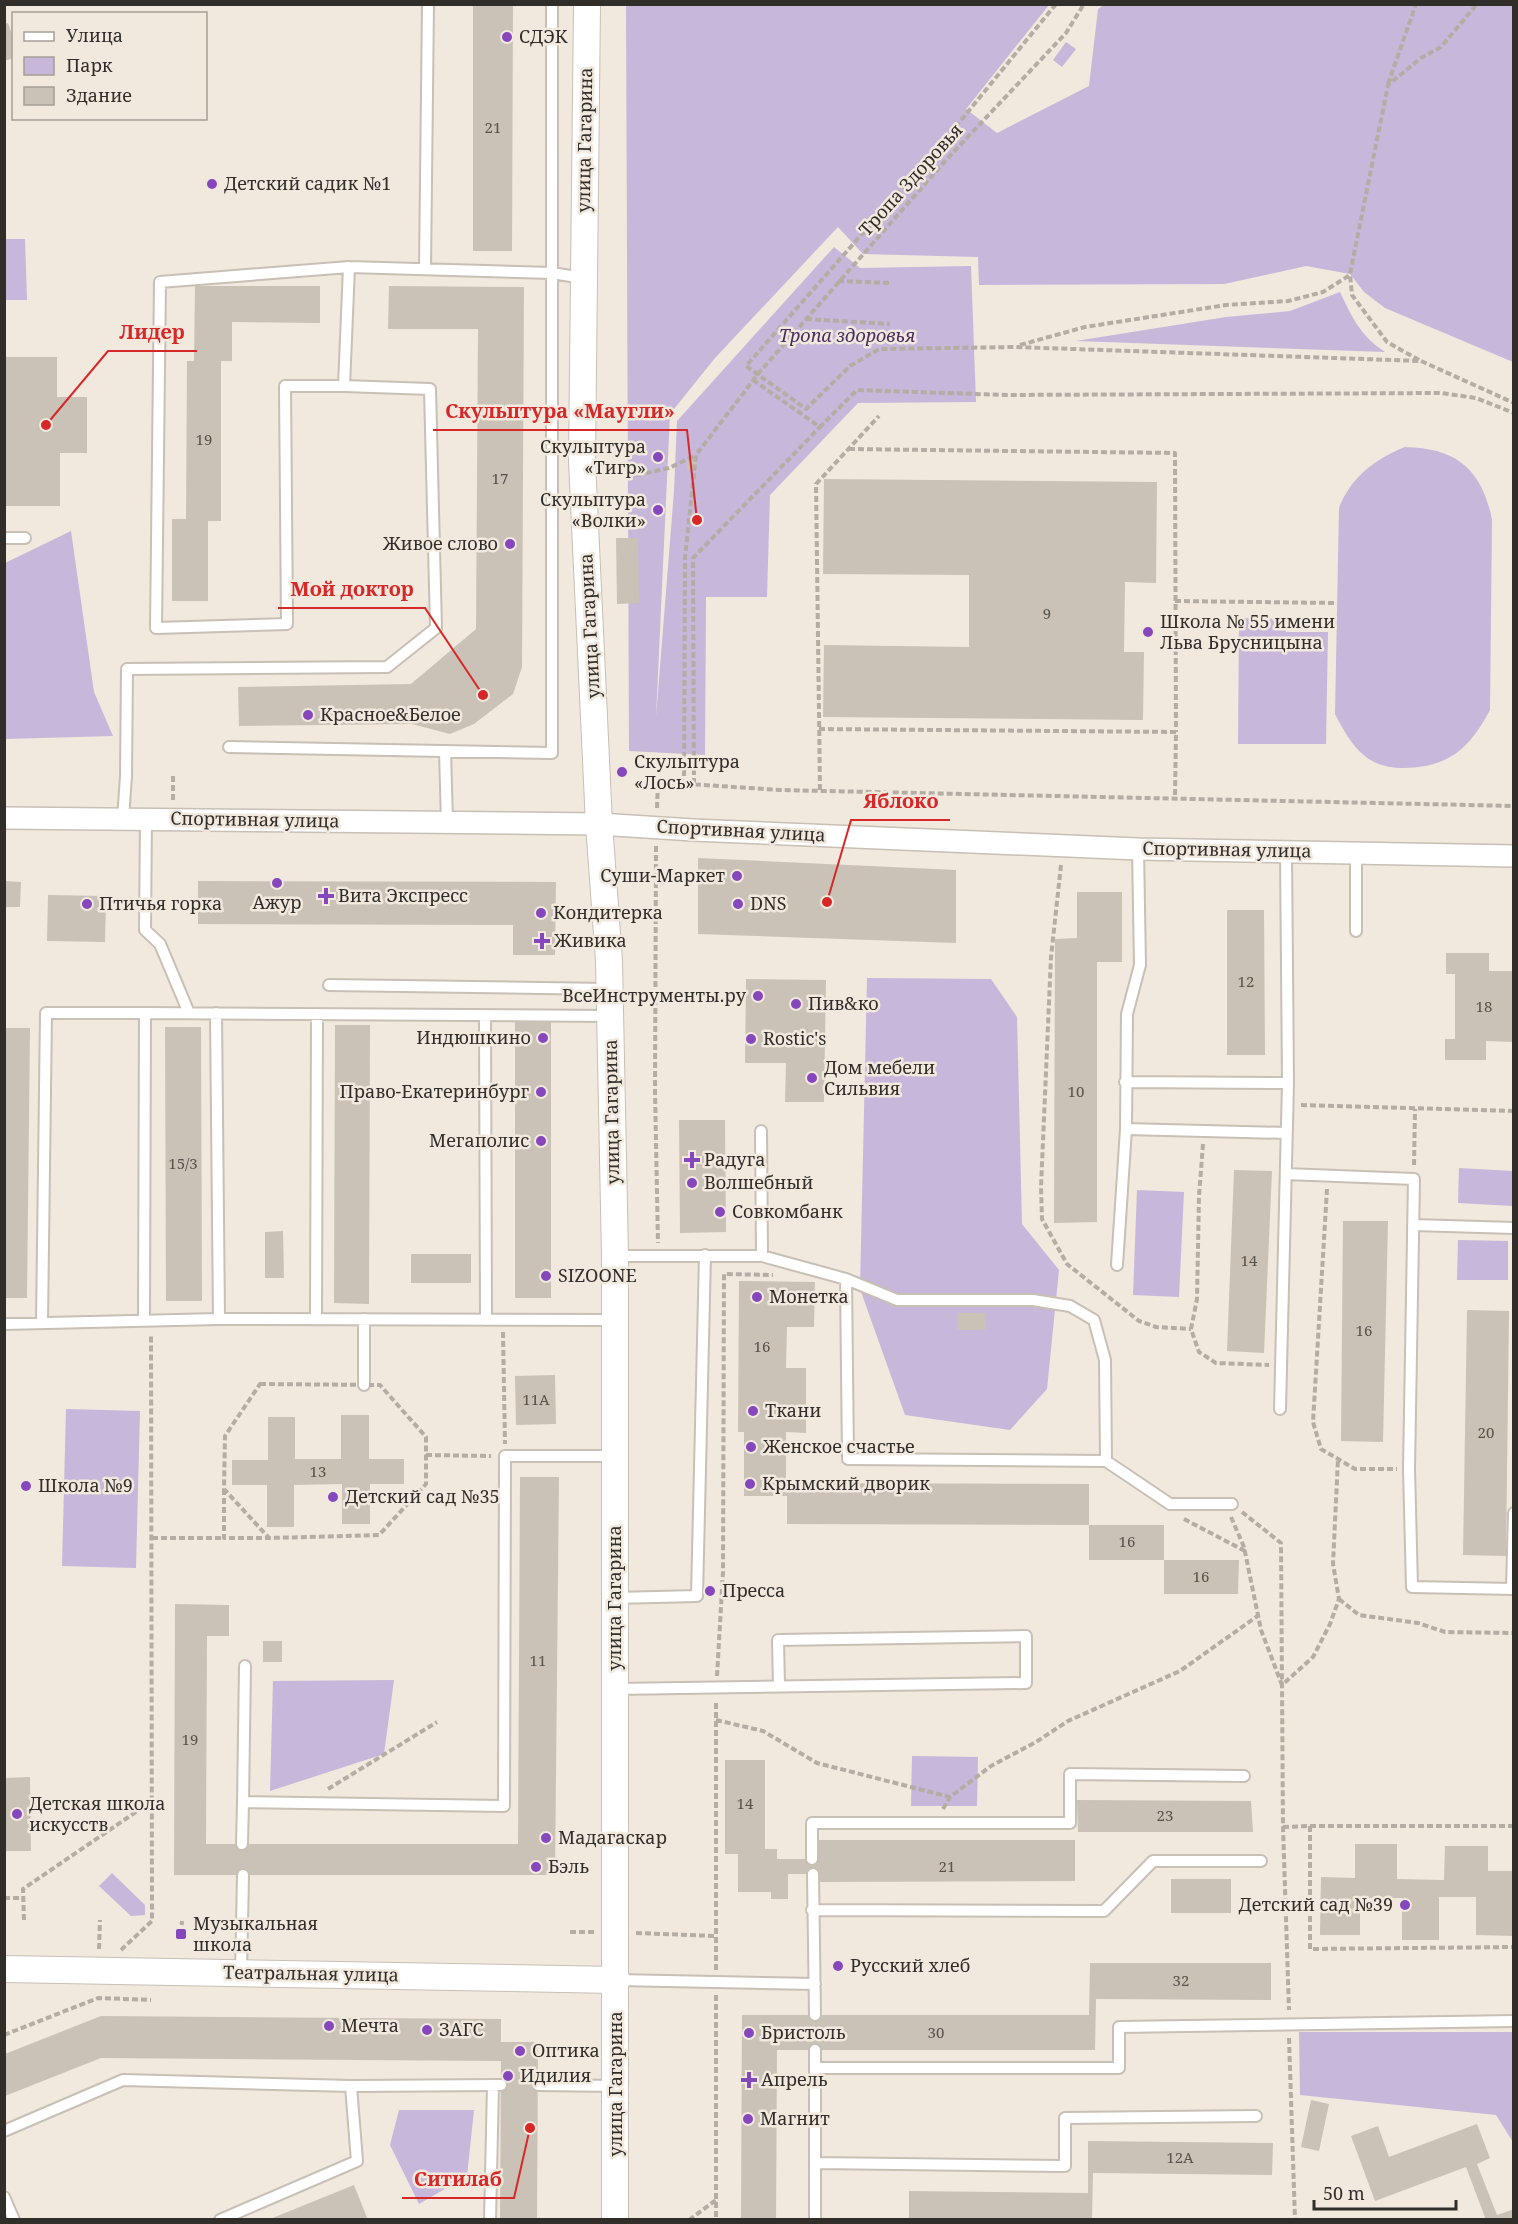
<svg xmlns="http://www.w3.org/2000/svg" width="1518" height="2224" font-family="'Noto Serif',serif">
	<rect width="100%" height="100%" fill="#f1e8de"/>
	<!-- green -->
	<path fill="#c7b7da" d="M626,5H1049L966,109L997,133L1089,86L1098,9L1104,5H1513V362L1385,308L1364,292L1350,274L1306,266L1224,284L979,285L978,257L863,254L838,227L715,358L670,414L656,717L674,491L677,421L834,247L860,268L971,266L976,402L858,403L770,495L767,597H706L705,755L629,751Z
		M1066,42L1076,49L1062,67L1053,60Z
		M4,239H25L27,300H5Z
		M1340,292C1353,319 1360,335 1385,352L1076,341L1226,317L1290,311Z
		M1405,447C1456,448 1482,469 1492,520L1490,710C1469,749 1449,767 1404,768C1390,768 1375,765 1365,756C1351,745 1343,729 1335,714L1339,508C1351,477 1375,459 1405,447Z
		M71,531L94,692L113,736L5,739V563Z
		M1239,618L1286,619V632H1328L1326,744H1238Z
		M867,978L991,979L1017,1017L1022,1224L1059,1270L1047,1389L1010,1430L905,1415L860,1289Z
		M1459,1168L1513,1171V1206L1458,1203Z
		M1137,1190L1184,1192L1179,1297L1133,1295Z
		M1458,1240L1508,1241V1280H1457Z
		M66,1409L140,1411L136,1568L62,1566Z
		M394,1680L384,1754L270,1791L273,1681Z
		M912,1756L978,1757L977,1806H911Z
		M112,1873L145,1905V1915L131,1916L99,1886Z
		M1299,2032H1513V2142L1496,2115L1300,2095Z
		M399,2110H474L467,2176L419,2204L390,2145Z"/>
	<!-- building -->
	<path fill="#cac2b7" d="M473,4H513L512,251H473Z
		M8,23L14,40V58L4,61V24Z
		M195,286H320V323L232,322V361H221V521H208V601H172V519H186L187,361H194Z
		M389,286L524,287L522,667L513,694L474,724L450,734L412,724L239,726L238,687L411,684L476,629L478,329H388Z
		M4,357H57V397H87V453H60V506H4Z
		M687,461H695V470H687Z
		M824,479L1157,482L1156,583L1125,582L1124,652H1144L1143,720L823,717L824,645L969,647V575L823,574Z
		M616,538H638L639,603L617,604Z
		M698,858L956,870V943L698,934Z
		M4,881L21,882L20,907H4Z
		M198,881L556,882L555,955H513V925L198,924Z
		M1077,892H1122V962H1097V1222L1054,1223L1055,939L1077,938Z
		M48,895L106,896L105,942L47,941Z
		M1227,910H1264L1265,1055H1227Z
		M1446,953H1489V971H1514V1042L1486,1041V1060H1445V1039H1455V974H1446Z
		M746,979L826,980L824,1102H785L786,1063H745Z
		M515,1022H551V1298H515Z
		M335,1025H370L369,1304L334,1303Z
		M165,1027H201L202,1301H166Z
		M4,1028H30L27,1298H4Z
		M679,1120H725L726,1232L680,1233Z
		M1234,1170L1272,1171L1264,1353L1227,1351Z
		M1343,1221H1388L1383,1442L1341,1441Z
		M283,1231L284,1278H265V1232Z
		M411,1254H471V1283H411Z
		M739,1281L815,1282L814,1327H787L786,1368H806V1433L786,1432V1483L1089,1484V1525L787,1524V1496H744V1432H738Z
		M1467,1310L1509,1311L1506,1556L1463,1555Z
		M957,1313H986V1330H957Z
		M555,1375L556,1424L516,1425L515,1376Z
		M341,1415H369V1459H404V1484H370V1524H342V1484L294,1485V1527H267V1485H232V1460H268V1417H295V1459H341Z
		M520,1477H559L555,1875H174L175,1604L229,1605V1636H207L206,1844H518Z
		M1089,1525H1164V1560H1239L1238,1594H1164V1560H1089Z
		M263,1641H282V1662H263Z
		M725,1760H765V1849H777V1859H819V1840H1075V1881L819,1882V1874H788V1899H771V1892H738V1854H725Z
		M30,1777L31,1851H4V1778Z
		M1077,1800L1251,1801L1253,1832H1078Z
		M1355,1844H1397V1879L1444,1880L1445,1846H1488V1871H1514V1936L1476,1935V1897H1439V1940H1402V1898H1360V1935H1320L1321,1877L1355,1878Z
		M1171,1879H1231V1913H1171Z
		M1090,1963H1271V2000L1096,1999L1095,2050H777L776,2220H741L742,2015H1089Z
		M101,2016L501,2019V2042H538L537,2220H500L501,2061L101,2058L5,2096V2054Z
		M1311,2100L1329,2104L1319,2151L1301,2147Z
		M1477,2124L1490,2158L1477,2164L1497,2215L1514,2209V2220H1486L1466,2167L1375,2201L1351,2136L1378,2126L1389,2157Z
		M1088,2141L1273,2143L1272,2175L1093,2173L1092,2220H909V2191L1088,2193Z
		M354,2185L368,2220H270V2219Z"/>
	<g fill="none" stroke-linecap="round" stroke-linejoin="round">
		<defs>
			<path id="service" d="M425,269L428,4
				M344,386H285L287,624L156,628L160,282L349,267L552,273L583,278
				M4,538H25
				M229,747L552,753V4
				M445,751L447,822
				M123,819L126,776L127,669L387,667L436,628L430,389L344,386L349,267
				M146,819L145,930L160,944L189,1013
				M1356,931V852
				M329,985L609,989
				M216,1013L219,1319
				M485,1017L486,1320
				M1125,1082L1288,1083
				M1126,1129L1287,1133
				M761,1131L762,1256
				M1286,1174L1414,1179L1409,1469L1412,1587L1514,1589
				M1413,1225L1514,1228
				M615,1256H762L846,1279L897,1300H1033L1070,1306L1094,1320L1105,1360L1106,1461L1170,1504H1232
				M1117,1265L1126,1129L1127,1014L1140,965L1138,849
				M846,1279L848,1459L1106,1461
				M316,1319L317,1014
				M364,1319V1385
				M144,1320L145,1013L609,1016
				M42,1323L46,1013H145
				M4,1324L219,1319L614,1320
				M1280,1409L1288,1083L1286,851
				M1512,1589L1514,1513
				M615,1598L697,1596L705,1255
				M245,1666L243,1802L504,1806L505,1456H614
				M616,1689L1026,1683V1636L778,1640L779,1686
				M242,1844L243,1802
				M812,1859V1823H1070V1774L1244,1776
				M813,1874L815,2015
				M812,1910L1104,1911L1153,1861H1261
				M241,1973L243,1875
				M617,1980L815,1984
				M816,2068H1119V2027L1514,2021
				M538,2085L617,2086
				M4,2131L123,2080L351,2086L501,2085
				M816,2163L1065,2166V2118L1256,2116
				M4,2197L14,2220
				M220,2220L357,2161L351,2086
				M490,2220L493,2085
				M815,2220V2050"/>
			<path id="minor" d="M4,818L599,824L693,830L1138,849L1514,856"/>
			<path id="tertiary" d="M587,4L582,461L599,824L609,961L615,1256V2220
				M4,1969L617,1980"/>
		</defs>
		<!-- service casing -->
		<use href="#service" stroke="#c8bfb5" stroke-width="14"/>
		<!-- minor casing -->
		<use href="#minor" stroke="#c8bfb5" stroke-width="24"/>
		<!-- tertiary casing -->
		<use href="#tertiary" stroke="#c8bfb5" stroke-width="28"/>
		<!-- path -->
		<path stroke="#b4ada4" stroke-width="4" stroke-dasharray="6 3" stroke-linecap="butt" d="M1056,4L949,135L746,366L806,409L850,366L879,349L1015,347L1421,361L1514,403
			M1388,84L1416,4
			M838,281L890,283
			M806,319L890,324
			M1020,345L1085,327L1226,305L1288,301L1323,292L1350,275
			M1419,360L1387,342L1352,295L1350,274L1388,85L1421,58L1441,47L1477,4
			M753,380L820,427L857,390L1006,395L1441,393L1476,398L1514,413
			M849,449L1175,453L1176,732
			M628,477L669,468L696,455
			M1175,601L1337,603
			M819,729L1176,732L1175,797
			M173,776V803
			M694,784L693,558L820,427
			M684,785L685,558L696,455L758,374L946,160L1066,33L1084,4
			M820,790L816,484L879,416
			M657,808L658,782L780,790L1514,806
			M656,846L655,1091L658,1243
			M1061,865L1051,957L1041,1187L1042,1219L1067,1264L1139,1321L1156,1327L1191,1329
			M1301,1105L1514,1111
			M1203,1144L1199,1196L1197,1299L1191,1329L1199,1352L1216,1363L1269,1365
			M1414,1165L1415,1109
			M1327,1189L1313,1422L1321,1449L1355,1469H1397
			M503,1332L505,1444
			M260,1384L380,1385L426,1437V1484L379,1535L269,1538L224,1489L225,1436Z
			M426,1455L491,1456
			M224,1489V1538H269
			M1242,1512L1281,1543L1283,1827L1289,2010
			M1231,1517L1244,1547L1261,1630L1282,1685L1313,1657L1330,1624L1339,1599L1333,1564L1338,1459
			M1184,1519L1245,1551
			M152,1538H224
			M1339,1599L1359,1615L1418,1623L1445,1632L1514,1633
			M717,1676L723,1572L724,1274L773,1275
			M716,1720L763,1731L817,1763L950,1797
			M328,1789L437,1722
			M943,1809L950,1797L991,1766L1036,1742L1068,1721L1180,1671L1259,1615
			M1310,1826H1514
			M1283,1827L1310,1826V1949L1514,1947
			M4,1898H23
			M24,1920L23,1889L152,1801
			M570,1932H596
			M636,1933L715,1936
			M181,1934L182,1921
			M99,1949L100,1920
			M121,1950L152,1921L151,1334
			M716,1970V1701
			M716,1995V2220
			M4,2035L98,1998L151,2000
			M1289,2038L1295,2220
			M689,2220L716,2200"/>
		<!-- service -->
		<use href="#service" stroke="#fff" stroke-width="10"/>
		<!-- minor -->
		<use href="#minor" stroke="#fff" stroke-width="21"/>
		<!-- tertiary -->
		<use href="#tertiary" stroke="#fff" stroke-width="26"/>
	</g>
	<!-- markers -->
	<g fill="#8647bc" stroke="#f1e8de" stroke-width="2">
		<circle cx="507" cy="37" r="6"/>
		<circle cx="212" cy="184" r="6"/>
		<circle cx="658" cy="457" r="6"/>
		<circle cx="658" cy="510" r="6"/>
		<circle cx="510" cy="544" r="6"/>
		<circle cx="1148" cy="632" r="6"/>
		<circle cx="308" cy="715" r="6"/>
		<circle cx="622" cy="772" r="6"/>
		<circle cx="737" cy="876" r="6"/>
		<circle cx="277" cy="883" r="6"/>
		<path d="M323 887h6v6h6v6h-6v6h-6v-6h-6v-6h6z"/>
		<circle cx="87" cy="904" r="6"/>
		<circle cx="738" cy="904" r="6"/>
		<circle cx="541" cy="913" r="6"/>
		<path d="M539 932h6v6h6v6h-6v6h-6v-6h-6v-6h6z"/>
		<circle cx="758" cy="996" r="6"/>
		<circle cx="796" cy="1004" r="6"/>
		<circle cx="543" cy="1038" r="6"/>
		<circle cx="751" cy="1039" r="6"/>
		<circle cx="812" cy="1078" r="6"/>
		<circle cx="541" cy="1092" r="6"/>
		<circle cx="541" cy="1141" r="6"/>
		<path d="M689 1151h6v6h6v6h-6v6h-6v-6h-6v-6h6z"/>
		<circle cx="692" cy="1183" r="6"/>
		<circle cx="720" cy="1212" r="6"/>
		<circle cx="546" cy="1276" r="6"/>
		<circle cx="757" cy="1297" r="6"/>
		<circle cx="753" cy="1411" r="6"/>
		<circle cx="751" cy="1447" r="6"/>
		<circle cx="750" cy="1484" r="6"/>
		<circle cx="26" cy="1486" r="6"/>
		<circle cx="333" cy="1497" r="6"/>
		<circle cx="710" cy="1591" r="6"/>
		<circle cx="17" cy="1814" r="6"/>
		<circle cx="546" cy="1838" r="6"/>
		<circle cx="536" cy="1867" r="6"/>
		<circle cx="1405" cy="1905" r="6"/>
		<rect x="175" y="1928" width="12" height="12" rx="3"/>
		<circle cx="838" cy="1966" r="6"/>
		<circle cx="329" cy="2026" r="6"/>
		<circle cx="427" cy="2030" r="6"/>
		<circle cx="749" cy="2033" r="6"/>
		<circle cx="520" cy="2051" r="6"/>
		<circle cx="508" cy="2076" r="6"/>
		<path d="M746 2071h6v6h6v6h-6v6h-6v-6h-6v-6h6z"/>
		<circle cx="748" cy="2119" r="6"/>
	</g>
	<g text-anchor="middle" stroke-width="5" stroke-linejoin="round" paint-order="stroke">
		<!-- number labels -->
		<g font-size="15" fill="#57534d">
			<text x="493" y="133">21</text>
			<text x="204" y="445">19</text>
			<text x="500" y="484">17</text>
			<text x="1047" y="619">9</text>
			<text x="1246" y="987">12</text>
			<text x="1484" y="1012">18</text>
			<text x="1076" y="1097">10</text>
			<text x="183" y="1169">15/3</text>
			<text x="1249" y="1266">14</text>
			<text x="1364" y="1336">16</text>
			<text x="762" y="1352">16</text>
			<text x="536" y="1405">11А</text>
			<text x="1486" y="1438">20</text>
			<text x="318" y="1477">13</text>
			<text x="1127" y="1547">16</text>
			<text x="1201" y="1582">16</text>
			<text x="538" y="1666">11</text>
			<text x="190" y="1745">19</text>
			<text x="745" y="1809">14</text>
			<text x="1165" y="1821">23</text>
			<text x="947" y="1872">21</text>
			<text x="1181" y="1986">32</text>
			<text x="936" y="2038">30</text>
			<text x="1180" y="2163">12А</text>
		</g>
		<!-- poi labels -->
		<g font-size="18" fill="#312e2a" stroke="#f1e8de" text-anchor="start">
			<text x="519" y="43">СДЭК</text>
			<text x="224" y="190">Детский садик №1</text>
			<text x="646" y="453" text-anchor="end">Скульптура<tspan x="646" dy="21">«Тигр»</tspan></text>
			<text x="646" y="506" text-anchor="end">Скульптура<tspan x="646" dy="21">«Волки»</tspan></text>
			<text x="498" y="550" text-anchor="end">Живое слово</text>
			<text x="1160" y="628">Школа № 55 имени<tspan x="1160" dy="21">Льва Брусницына</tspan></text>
			<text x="320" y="721">Красное&amp;Белое</text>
			<text x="634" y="768">Скульптура<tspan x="634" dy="21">«Лось»</tspan></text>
			<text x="725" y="882" text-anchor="end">Суши-Маркет</text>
			<text x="338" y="902">Вита Экспресс</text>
			<text x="277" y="909" text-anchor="middle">Ажур</text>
			<text x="99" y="910">Птичья горка</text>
			<text x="750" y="910">DNS</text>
			<text x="553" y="919">Кондитерка</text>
			<text x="554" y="947">Живика</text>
			<text x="746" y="1002" text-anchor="end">ВсеИнструменты.ру</text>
			<text x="808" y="1010">Пив&amp;ко</text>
			<text x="531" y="1044" text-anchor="end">Индюшкино</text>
			<text x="763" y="1045">Rostic's</text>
			<text x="824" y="1074">Дом мебели<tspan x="824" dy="21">Сильвия</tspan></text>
			<text x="529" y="1098" text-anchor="end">Право-Екатеринбург</text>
			<text x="529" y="1147" text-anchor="end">Мегаполис</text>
			<text x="704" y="1166">Радуга</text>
			<text x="704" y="1189">Волшебный</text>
			<text x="732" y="1218">Совкомбанк</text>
			<text x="558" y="1282">SIZOONE</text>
			<text x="769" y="1303">Монетка</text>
			<text x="765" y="1417">Ткани</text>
			<text x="763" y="1453">Женское счастье</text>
			<text x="762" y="1490">Крымский дворик</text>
			<text x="38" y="1492">Школа №9</text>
			<text x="345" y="1503">Детский сад №35</text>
			<text x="722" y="1597">Пресса</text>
			<text x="29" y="1810">Детская школа<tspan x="29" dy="21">искусств</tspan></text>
			<text x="558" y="1844">Мадагаскар</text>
			<text x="548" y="1873">Бэль</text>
			<text x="1393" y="1911" text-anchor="end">Детский сад №39</text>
			<text x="193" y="1930">Музыкальная<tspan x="193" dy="21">школа</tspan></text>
			<text x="850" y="1972">Русский хлеб</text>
			<text x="341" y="2032">Мечта</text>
			<text x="439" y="2036">ЗАГС</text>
			<text x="761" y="2039">Бристоль</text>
			<text x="532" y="2057">Оптика</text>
			<text x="520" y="2082">Идилия</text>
			<text x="761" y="2086">Апрель</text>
			<text x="760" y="2125">Магнит</text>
		</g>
		<!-- street labels -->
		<g font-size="18" fill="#312e2a" stroke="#f1e8de">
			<text transform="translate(585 140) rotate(-89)" y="6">улица Гагарина</text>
			<text transform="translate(911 180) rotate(-48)" y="6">Тропа Здоровья</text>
			<text transform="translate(590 626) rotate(-93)" y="6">улица Гагарина</text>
			<text transform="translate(255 820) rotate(1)" y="6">Спортивная улица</text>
			<text transform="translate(741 831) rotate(3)" y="6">Спортивная улица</text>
			<text transform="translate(1227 850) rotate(1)" y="6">Спортивная улица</text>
			<text transform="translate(612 1112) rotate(-91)" y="6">улица Гагарина</text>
			<text transform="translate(615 1598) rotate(-90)" y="6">улица Гагарина</text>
			<text transform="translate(311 1974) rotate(1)" y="6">Театральная улица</text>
			<text transform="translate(616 2084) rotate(-90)" y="6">улица Гагарина</text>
		</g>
		<!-- park labels -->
		<g font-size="18" font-style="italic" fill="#482f5f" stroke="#f1e8de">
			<text x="847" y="342">Тропа здоровья</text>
		</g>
	</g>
	<!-- callouts -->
	<path fill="none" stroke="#d62828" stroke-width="2" d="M46 425L108 351H197M697 520L687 430H433M483 695L425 608H278M827 902L851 820H950M530 2128L514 2198H402"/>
	<g fill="#d62828" stroke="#f1e8de" stroke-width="2">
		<circle cx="46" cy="425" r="6"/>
		<circle cx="697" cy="520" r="6"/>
		<circle cx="483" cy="695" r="6"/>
		<circle cx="827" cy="902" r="6"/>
		<circle cx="530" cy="2128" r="6"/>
	</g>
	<g font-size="20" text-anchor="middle" font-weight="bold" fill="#d62828" stroke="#f1e8de" stroke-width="5" stroke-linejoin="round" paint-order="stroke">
		<text x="152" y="339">Лидер</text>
		<text x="560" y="418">Скульптура «Маугли»</text>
		<text x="352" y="596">Мой доктор</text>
		<text x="901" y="808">Яблоко</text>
		<text x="458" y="2186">Ситилаб</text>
	</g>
	<!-- border -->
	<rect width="1518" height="2224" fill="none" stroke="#312e2a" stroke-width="12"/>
	<!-- legend -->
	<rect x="12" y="12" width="195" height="108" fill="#f1e8de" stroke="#a49e96" stroke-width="1.5"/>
	<rect x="24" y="32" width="30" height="9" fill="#ffffff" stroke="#a49e96" stroke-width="1.5"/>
	<text x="66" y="42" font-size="18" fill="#312e2a">Улица</text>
	<rect x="24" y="57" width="30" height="18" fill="#c7b7da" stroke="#a49e96" stroke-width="1.5"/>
	<text x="66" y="72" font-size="18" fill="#312e2a">Парк</text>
	<rect x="24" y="87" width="30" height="18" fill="#cac2b7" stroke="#a49e96" stroke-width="1.5"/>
	<text x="66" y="102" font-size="18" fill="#312e2a">Здание</text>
	<!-- scale -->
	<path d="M1314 2200v9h142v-9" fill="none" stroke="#312e2a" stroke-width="3"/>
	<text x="1323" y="2200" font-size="18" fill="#312e2a" stroke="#f1e8de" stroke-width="4.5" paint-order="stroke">50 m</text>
</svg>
